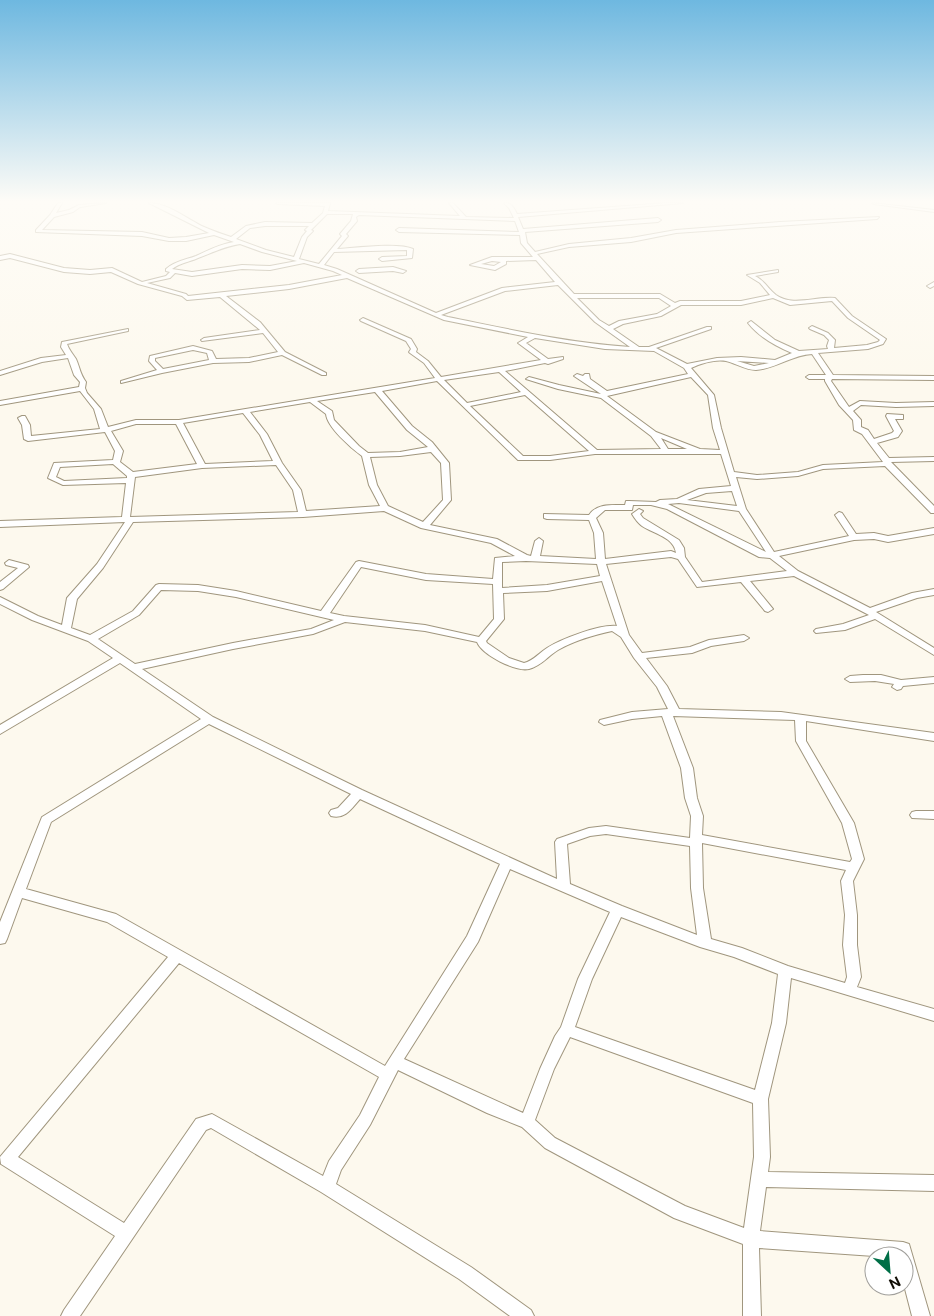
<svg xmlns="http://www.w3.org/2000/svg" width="934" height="1316" font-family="'Public Sans',sans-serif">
	<rect width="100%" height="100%" fill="#fdf9ee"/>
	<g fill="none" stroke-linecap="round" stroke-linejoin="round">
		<defs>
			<path id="street" d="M58,203H62L56,213L69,210L79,205L106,203L80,207L73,212L54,217L42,230L142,232L169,238L186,237L209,233L149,203C168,203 187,219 204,227C213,231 222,234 231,237L246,226L265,222L312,223L323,213L325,206L278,204L276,203H330L328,211L460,216L449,203H453L466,217L514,218L509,208L504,203C512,203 514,208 517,214L667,203H683L518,217L523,229L658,218L661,220L658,222L525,232L527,243L535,252L569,244L631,238L676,230L780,222L879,217L877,219L676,233L631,242L569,247L537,254L574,294H660L675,303L680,301H741L770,295L760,283L747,275L778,270V272L755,276C765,281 768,289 776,295C793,307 816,296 835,298L852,316L886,339L883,344L868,349L818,353L833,375L934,376V380L832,379L831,381L849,407L860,401L896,403L934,402V406L896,407L861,405L853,411L861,420V427L868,430L874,439L892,433L894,431L886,416L887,414L903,415V419H895L902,431L898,437L877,443L889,458L934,457V461L891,462L934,506V513H931L885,466L823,469L798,476L757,479L736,477L746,509L774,552L849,536L835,515L839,512L842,513L856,534L874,533L888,536L934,528V534L888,542L874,539L854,540L779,556L798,571L870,608L912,593L934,589V595L917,598L876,612L934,648V655L875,619L845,630L816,633L814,631L816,629L843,624L869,615L794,576L750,581L773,609L768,612L765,611L741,582L697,587L678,559L671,557L606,564L629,635L642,653L690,647L709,640L744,635L749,638L744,641L711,646L692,653L646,658L667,686L679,709L781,712L934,733V741L806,721V741L854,823L864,859L853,881L857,915V945L861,977L857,987L934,1009V1021L791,978L786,1023L768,1099L770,1157L768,1172L934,1175V1191L766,1187L760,1231L903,1242L909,1244L930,1316H912L904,1285V1256H874L759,1248L761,1316H743V1244L674,1218L545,1148L522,1127L487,1113L398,1070L370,1125L341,1170L336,1184L471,1267L531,1310L534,1316H510L459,1279L321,1192L211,1128L206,1130L80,1316H61L64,1310L115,1236L1,1164L0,1157L168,957L107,922L22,898L7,939L5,943L0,944V922L42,817L201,719L120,663L0,734V725L113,658L88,641L32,620L0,604V597L38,616L62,625L67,598L97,564L125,522L0,527V521L122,517L126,483L63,485L48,478L54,463L113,460L115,451L105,432L28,441L24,439L22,425L18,418L22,416H25L30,425L31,436L100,429L94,409L80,391L0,405V401L79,387L80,382L74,375L68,358L42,362L0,375V371L41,358L66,355L61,347L62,342L128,329V331L67,344C69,350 73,354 76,359C80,368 80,374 86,382L85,388L87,393L101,409L108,427L136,420H179L435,378L424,363L410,353L409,352L411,349L406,341L361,321L360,320L363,318L411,339L417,349L416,352L428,361L441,377L541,360L518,343L528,337L444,320L347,278L289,289L226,296L260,322L285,352L326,373V375H322L282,355L249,362L213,363L162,373L121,383V381L157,370L149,361L150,356L193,346L212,351L216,359L249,358L278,352L263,333L202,341L201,340L204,338L260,330L220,297L187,300L182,296L138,284L111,272L90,274L64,272L10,258L0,260V256L10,254L64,268L90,270L112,268L142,282L166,276L170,272L166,271V269C175,261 185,260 196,256C209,250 220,244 234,242L214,235L186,241H169L142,236L36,232V230L50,215ZM327,214H353L351,221L340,234L342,236L319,264L299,259L307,237L313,231L311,230ZM359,215L515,221L519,232L399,228L396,230L399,232L520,235L521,243L533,257H492L470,265L495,270L506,264V261L536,260L555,282L502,288L436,313L337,269L324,265L334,252L407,250V256L382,257L379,259L382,261L412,258L413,249C399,242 354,248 337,249L348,236L346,234L357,221L356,217ZM265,226H309L305,230L307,231L302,237L294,257L266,250L236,239L250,228ZM240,244L262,252L297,261L270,266L242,265L192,272L172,269C180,263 189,262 198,258C214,252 223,247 240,244ZM492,261L501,262L494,266L481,264ZM304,263L333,271L342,275L289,285L188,296L186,294L147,283L170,278L175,273L192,276L242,269L270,270ZM558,285L595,322L630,347C568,343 508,329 448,317L441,315L505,291ZM577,298H659L671,306L657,314L619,321L609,326L599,320ZM773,298L790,305L832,301L848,318L880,340L878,342L867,345L834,348L835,340L828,333L812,326L809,328L810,329L824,335L829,340L827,346L828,349L799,351L775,340L751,321L748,323C759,337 775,346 792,353L775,360L741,357L717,358L687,364L656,348L711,329V327H707L649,347H639L613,329L623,324L661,316L681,305H741ZM535,338L605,349L654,351L684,368L688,374L607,391L590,379L589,374H585L583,376L577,374L574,376L601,394L559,385L529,377L526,379L558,389L601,398L651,436L661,449L597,450L505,371L545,363L548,364L563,359V357L548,359L526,343ZM193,350L207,353L209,360L163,369L155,361V358ZM812,354L826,375H809L806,377L809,379H825V381L839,405L853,420L854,430L862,434L883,462L823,465L798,472L757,475L734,472L721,428L714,395L691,368C700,364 715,359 726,361C735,363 746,370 756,370C775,369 792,355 812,354ZM737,361L769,363L754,366ZM499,372L521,392L467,403L444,380ZM691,377L708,395L713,428L720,450L700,449L656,432L607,396ZM437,381L518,460H550L595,454H721L731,486L699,489L677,499L660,500L656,502L629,501H626L625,505C612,505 597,503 589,515L544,514V518L547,519L589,520L594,533L596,559L540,556L543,541L539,538L535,541L531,556L527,555L497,539L430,525L451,500L449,463L432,442L412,426L382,391ZM375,392L407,430L428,447L400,452L368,453L359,446L334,420L332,411L317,401ZM525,395L589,451L550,456H523L470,406ZM310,402L326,414C327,427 351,448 362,456L369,485L380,506L306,511L301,490L282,463L267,434L250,412ZM243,413L260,435L273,461L205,464L183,423ZM136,424H176L197,464L133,472L120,462L123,451L111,431ZM661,438L687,449H668ZM431,452L441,463L443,500L423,522L388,506L377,485L370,457L400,456ZM113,464L127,476V478L64,481L56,477L60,467ZM276,465L293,490L298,512L130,517L135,477L202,468ZM732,491L737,506L687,500L706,493ZM679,503L739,511L766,552L668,504ZM633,505H651L667,509L759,557L770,558L787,571L702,582L685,557L684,548L679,540L643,518L640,514L643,511L639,509L632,514C635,519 638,523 642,526C654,534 674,537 676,553L671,551L605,559L603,533L596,518L605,510H632ZM384,511L421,528L491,543L515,556L495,558L493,579L426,574L359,561L356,562L321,611L236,591L198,585L159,584L156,585L133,611L90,635L71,628L77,599L103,568L133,522L303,517ZM526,561L597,564L600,576L547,585L502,588V562ZM361,567L426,580L493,584L494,619L479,637L425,625L344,616L330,613ZM602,581L617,626C600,624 561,639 547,648C539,653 533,661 524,663L509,658L487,643L486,641L504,619L503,593L547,591ZM161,590L198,591L236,597L334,620L311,629L233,643L135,664L98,639L139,615ZM345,622L425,631L477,642C482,655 516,672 529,669C541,666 548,656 558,650C575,640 594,635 612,631L621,637L634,658L657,687L668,709L632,712L600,720L599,722L604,725L632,719L662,716L681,768L685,798L691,816L690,838L606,826L589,828L557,839L555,842L557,879L362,790L213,717L142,669L233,649L313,634ZM673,716L795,720L796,741L842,823L852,859L850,862L702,835L703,816L697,798L693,768ZM209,724L351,794L338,808L331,810L329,813L331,816C345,820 352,808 360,799L500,864L467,936L385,1066L116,914L26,889L51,822ZM606,834L690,846L691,888L697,935L622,906L570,884L567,844L590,836ZM702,843L846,870L841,881L845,915L843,945L847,977L845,983L788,966L742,948L711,939L703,888ZM510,869L610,912L578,979L561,1027L555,1036L540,1069L523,1113L404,1059L478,942ZM621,917L700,947L734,957L778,974L772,1023L755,1090L575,1027L592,979ZM179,963L379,1077L360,1115L329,1161L323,1176L212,1114L196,1119L124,1223L18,1157ZM570,1037L753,1103L754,1157L744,1228L685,1206L555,1138L535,1120L554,1069Z
				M872,203L934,210V212L874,204Z
				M393,267L406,271L403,273L393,271L359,273L356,271L359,269Z
				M934,282V286L930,288L927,286Z
				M9,560L28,565L29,567L3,589L0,590V582L18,568L6,565L5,563Z
				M863,675H881L901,680L934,677V683L903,686L901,689L897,690L892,687L894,684L875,681L850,682L845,679L850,676Z
				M916,811H934V819L912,818L910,815L912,812Z"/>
		</defs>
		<!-- street casing -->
		<use href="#street" stroke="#a0967e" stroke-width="2"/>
		<!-- street -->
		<use href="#street" fill="#fff" fill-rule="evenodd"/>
	</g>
	<!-- sky -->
	<linearGradient id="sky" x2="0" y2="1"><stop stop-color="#6eb8e0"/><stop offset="0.52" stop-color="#fefcf7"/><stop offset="1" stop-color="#fefcf7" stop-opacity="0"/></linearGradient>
	<rect width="934" height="387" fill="url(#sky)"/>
	<!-- north arrow -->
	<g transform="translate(889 1271) rotate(154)"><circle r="24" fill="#ffffff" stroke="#a09f9b"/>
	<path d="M0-4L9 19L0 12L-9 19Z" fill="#006f47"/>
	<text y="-8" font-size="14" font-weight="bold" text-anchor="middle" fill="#120e06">N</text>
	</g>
</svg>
